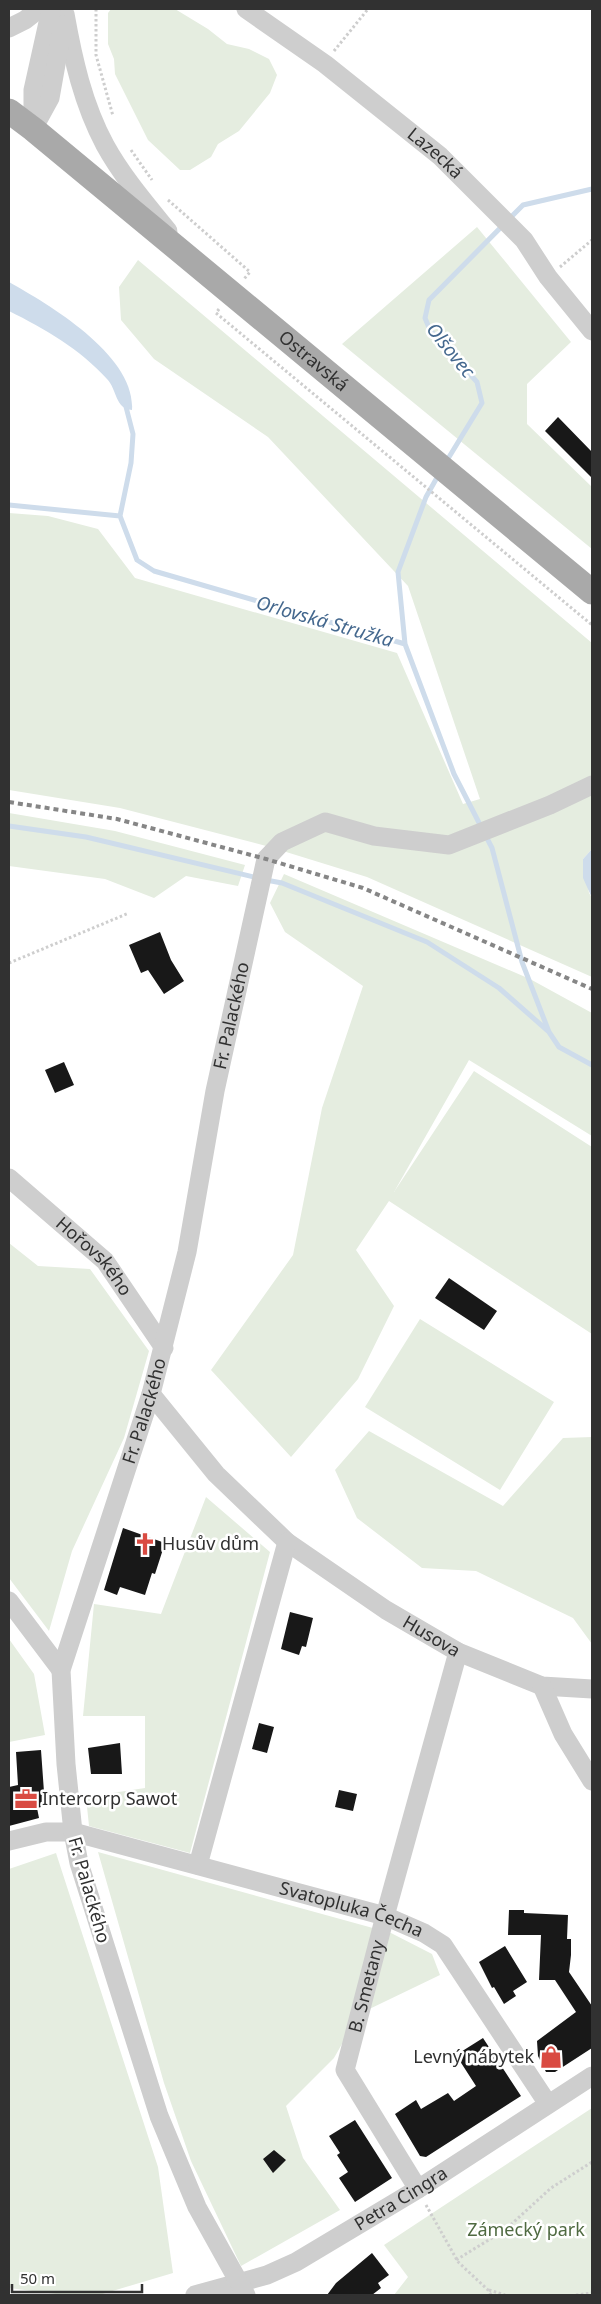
<svg xmlns="http://www.w3.org/2000/svg" width="601" height="2304" font-family="'Noto Sans',sans-serif">
	<rect width="100%" height="100%" fill="#fff"/>
	<!-- green -->
	<path fill="#e5ede0" d="M111,9H175L208,29L227,44L249,49L269,59L277,75L270,93L239,131L218,144L211,157L190,170H180L148,140L115,74L114,59L108,44V13Z
		M477,227L571,342L527,384V424L592,487V549L342,344Z
		M138,260L592,643V849L583,859L589,893L592,898V977L367,877L270,847L120,808L9,790V513L48,516L98,529L135,578L397,653L463,804L480,799L408,586L268,437L154,359L121,320L119,287Z
		M9,813L115,831L245,865L238,886L186,876L154,898L105,879L9,866Z
		M284,874L530,979L592,1013V1136L469,1060L394,1192L474,1071L592,1147V1334L389,1201L356,1250L394,1306L358,1379L291,1457L211,1370L293,1255L322,1108L363,986L285,932L270,903Z
		M9,1243L38,1266L90,1269L149,1351L124,1438L72,1551L49,1631L9,1578Z
		M420,1319L554,1402L500,1490L365,1407Z
		M369,1431L503,1506L563,1438L592,1437V1644L573,1618L476,1571L422,1568L357,1518L335,1470Z
		M206,1497L270,1552L190,1853L89,1826L86,1797L145,1788V1716H83L94,1604L161,1614Z
		M9,1639L34,1674L45,1735L9,1742Z
		M98,1852L391,1933L432,1954L440,1975L359,2014L334,2058L286,2106L303,2158L340,2210L241,2266L191,2161L164,2083Z
		M56,1853L158,2167L173,2273L99,2295H64L9,2288V1869Z
		M592,2108V2295H394L408,2277L384,2245Z"/>
	<!-- water -->
	<path fill="#cedceb" d="M9,282C50,305 136,356 132,410C115,409 117,389 107,379C80,349 45,329 9,311Z
		M592,849V898L583,878V859Z"/>
	<g fill="none" stroke-linecap="round" stroke-linejoin="round">
		<!-- stream -->
		<path stroke="#cedceb" stroke-width="5" d="M125,403L133,434L131,463L120,516L137,560L154,571L405,644L454,774L492,848L522,962L549,1032L559,1047L592,1065
			M446,462L482,403L477,382L430,330L425,318L429,300L523,205L592,189
			M9,505L120,516
			M405,644L398,572L426,497L439,474
			M9,826L86,837L258,878
			M266,880L282,883L427,942L499,988L548,1031"/>
	</g>
	<!-- building -->
	<path fill="#181818" d="M558,417L592,452V478L545,431Z
		M160,932L171,960L184,981L164,994L148,970L141,973L129,945Z
		M64,1062L74,1085L55,1093L45,1070Z
		M449,1278L497,1311L484,1330L435,1298Z
		M123,1528L165,1543L155,1574L152,1573L145,1595L120,1587L117,1595L104,1590Z
		M290,1612L313,1618L306,1647L302,1646L299,1655L281,1649Z
		M259,1723L274,1727L267,1753L252,1749Z
		M120,1743L122,1774H91L88,1748Z
		M41,1750L45,1806L37,1808L39,1818L9,1826V1787L18,1785L16,1752Z
		M339,1790L357,1794L353,1811L335,1807Z
		M509,1910H524V1913L568,1915L567,1939H571V1955L569,1972L592,2006V2048L555,2072H546L538,2056L537,2041L576,2012L555,1980H539L541,1935H508Z
		M505,1946L527,1982L513,1991L516,1996L504,2004L494,1987L492,1988L479,1962Z
		M483,2038L521,2096L426,2157L420,2156L395,2114L416,2100L421,2109L448,2093L454,2101L476,2086L456,2055Z
		M355,2120L392,2178L355,2202L339,2178L348,2172L337,2155L340,2153L329,2136Z
		M274,2150L286,2160L273,2173L263,2159Z
		M372,2253L389,2275L378,2283L381,2288L372,2295H327L336,2283Z"/>
	<g fill="none" stroke-linecap="round" stroke-linejoin="round">
		<!-- path -->
		<path stroke="#cecece" stroke-width="3" stroke-dasharray="2.5 2.5" stroke-linecap="butt" d="M96,9V55L113,116
			M334,51L368,9
			M131,150L152,180
			M168,200L250,272L244,279
			M560,267L592,240
			M219,309L216,313L592,625
			M9,963L129,913
			M426,2205L457,2260
			M489,2290L505,2295
			M491,2295L488,2290L456,2260L505,2230L551,2188L592,2162
			M576,2295L592,2293"/>
		<!-- minor -->
		<g stroke="#cecece" stroke-width="19">
			<path id="s1" d="M246,9L325,64L440,156L524,240L548,277L592,331"/>
			<path d="M65,14C73,59 83,104 105,145C122,176 146,204 168,231"/>
			<path d="M9,28L25,20L39,9"/>
			<path d="M33,128V90L51,9"/>
			<path d="M33,129L50,98L63,25"/>
			<path id="s2" d="M9,1178L105,1261L164,1348"/>
			<path id="s3" d="M151,1394L216,1474L287,1542L386,1610L458,1652L542,1686L592,1689"/>
			<path d="M9,1601L61,1670"/>
			<path d="M542,1686L563,1734L592,1781"/>
			<path id="s4" d="M9,1841L46,1832H73L385,1916L424,1933L443,1945L548,2104"/>
			<path d="M198,1865L287,1542"/>
			<path id="s5" d="M418,2189L345,2070L385,1916L458,1652"/>
			<path id="s6" d="M195,2295L267,2275L296,2262L418,2189L592,2076"/>
			<path id="s7" d="M246,2295L197,2207L159,2116L79,1863L73,1832L66,1764L61,1670L151,1394L187,1252L215,1091L266,859L282,842L325,822L374,836L449,845L550,805L592,785"/>
		</g>
		<!-- major -->
		<path stroke="#a9a9a9" stroke-width="25" id="s8" d="M9,111L33,129L592,592"/>
		<!-- rail -->
		<path stroke="#868686" stroke-width="4" stroke-dasharray="5 4" stroke-linecap="butt" d="M9,802L117,819L266,859L363,888L592,989"/>
	</g>
	<!-- icons -->
	<defs>
		<symbol id="church-bare" viewBox="-9 -9 18 18"><path d="M-1.2-6h2.4v3.5h3.3v2.4h-3.3V6h-2.4V-.1h-3.3v-2.4h3.3Z" fill="#d94b42" stroke="#fff" stroke-width="2.5" paint-order="stroke"/></symbol>
		<symbol id="office-bare" viewBox="-9 -9 18 18"><path d="M-6-3h4V-5.5h4V-3h4V5H-6ZM-1-4.5V-3h2v-1.5ZM-6 0V1H6V0Z" fill="#d94b42" stroke="#fff" stroke-width="2.5" paint-order="stroke"/></symbol>
		<symbol id="shop-bare" viewBox="-9 -9 18 18"><path d="M-5-2.5h2.3a2.7 3.5 0 0 1 5.4 0H5L5.5 6h-11ZM-1.5-2.5h3a1.5 2.3 0 0 0-3 0Z" fill="#d94b42" stroke="#fff" stroke-width="2.5" paint-order="stroke"/></symbol>
	</defs>
	<g fill-rule="evenodd">
		<use href="#church-bare" x="129" y="1528" width="32" height="32"/>
		<use href="#office-bare" x="10" y="1783" width="32" height="32"/>
		<use href="#shop-bare" x="535" y="2041" width="32" height="32"/>
	</g>
	<g text-anchor="middle" stroke-width="5" stroke-linejoin="round" paint-order="stroke">
		<!-- street labels -->
		<g font-size="18" fill="#313131" stroke="#fff">
			<text dy="6" stroke="none"><textPath href="#s1" startOffset="238">Lazecká</textPath></text>
			<text dy="6" stroke="none"><textPath href="#s8" startOffset="394">Ostravská</textPath></text>
			<text dy="6" stroke="none"><textPath href="#s7" startOffset="1336">Fr. Palackého</textPath></text>
			<text dy="6" stroke="none"><textPath href="#s2" startOffset="116">Hořovského</textPath></text>
			<text dy="6" stroke="none"><textPath href="#s7" startOffset="931">Fr. Palackého</textPath></text>
			<text dy="6" stroke="none"><textPath href="#s3" startOffset="374">Husova</textPath></text>
			<text transform="translate(89 1890) rotate(74)" y="6">Fr. Palackého</text>
			<text dy="6" stroke="none"><textPath href="#s4" startOffset="354">Svatopluka Čecha</textPath></text>
			<text dy="6" stroke="none"><textPath href="#s5" startOffset="226">B. Smetany</textPath></text>
			<text dy="6" stroke="none"><textPath href="#s6" startOffset="229">Petra Cingra</textPath></text>
		</g>
		<!-- poi labels -->
		<g font-size="18" fill="#313131" stroke="#fff" text-anchor="start">
			<text x="162" y="1550">Husův dům</text>
			<text x="42" y="1805">Intercorp Sawot</text>
			<text x="534" y="2063" text-anchor="end">Levný nábytek</text>
		</g>
		<!-- park labels -->
		<g font-size="18" fill="#4f6a41" stroke="#fff">
			<text x="526" y="2236">Zámecký park</text>
		</g>
		<!-- water labels -->
		<g font-size="19" font-style="italic" fill="#44688e" stroke="#fff">
			<text transform="translate(451 350) rotate(51)" y="7">Olšovec</text>
			<text transform="translate(325 621) rotate(16)" y="7">Orlovská Stružka</text>
		</g>
	</g>
	<!-- border -->
	<rect width="601" height="2304" fill="none" stroke="#313131" stroke-width="20"/>
	<!-- scale -->
	<path d="M12 2284v8h130v-8" fill="none" stroke="#313131" stroke-width="2.5"/>
	<text x="20" y="2284" font-size="15" fill="#313131" stroke="#ffffff" stroke-width="4" paint-order="stroke">50 m</text>
</svg>
